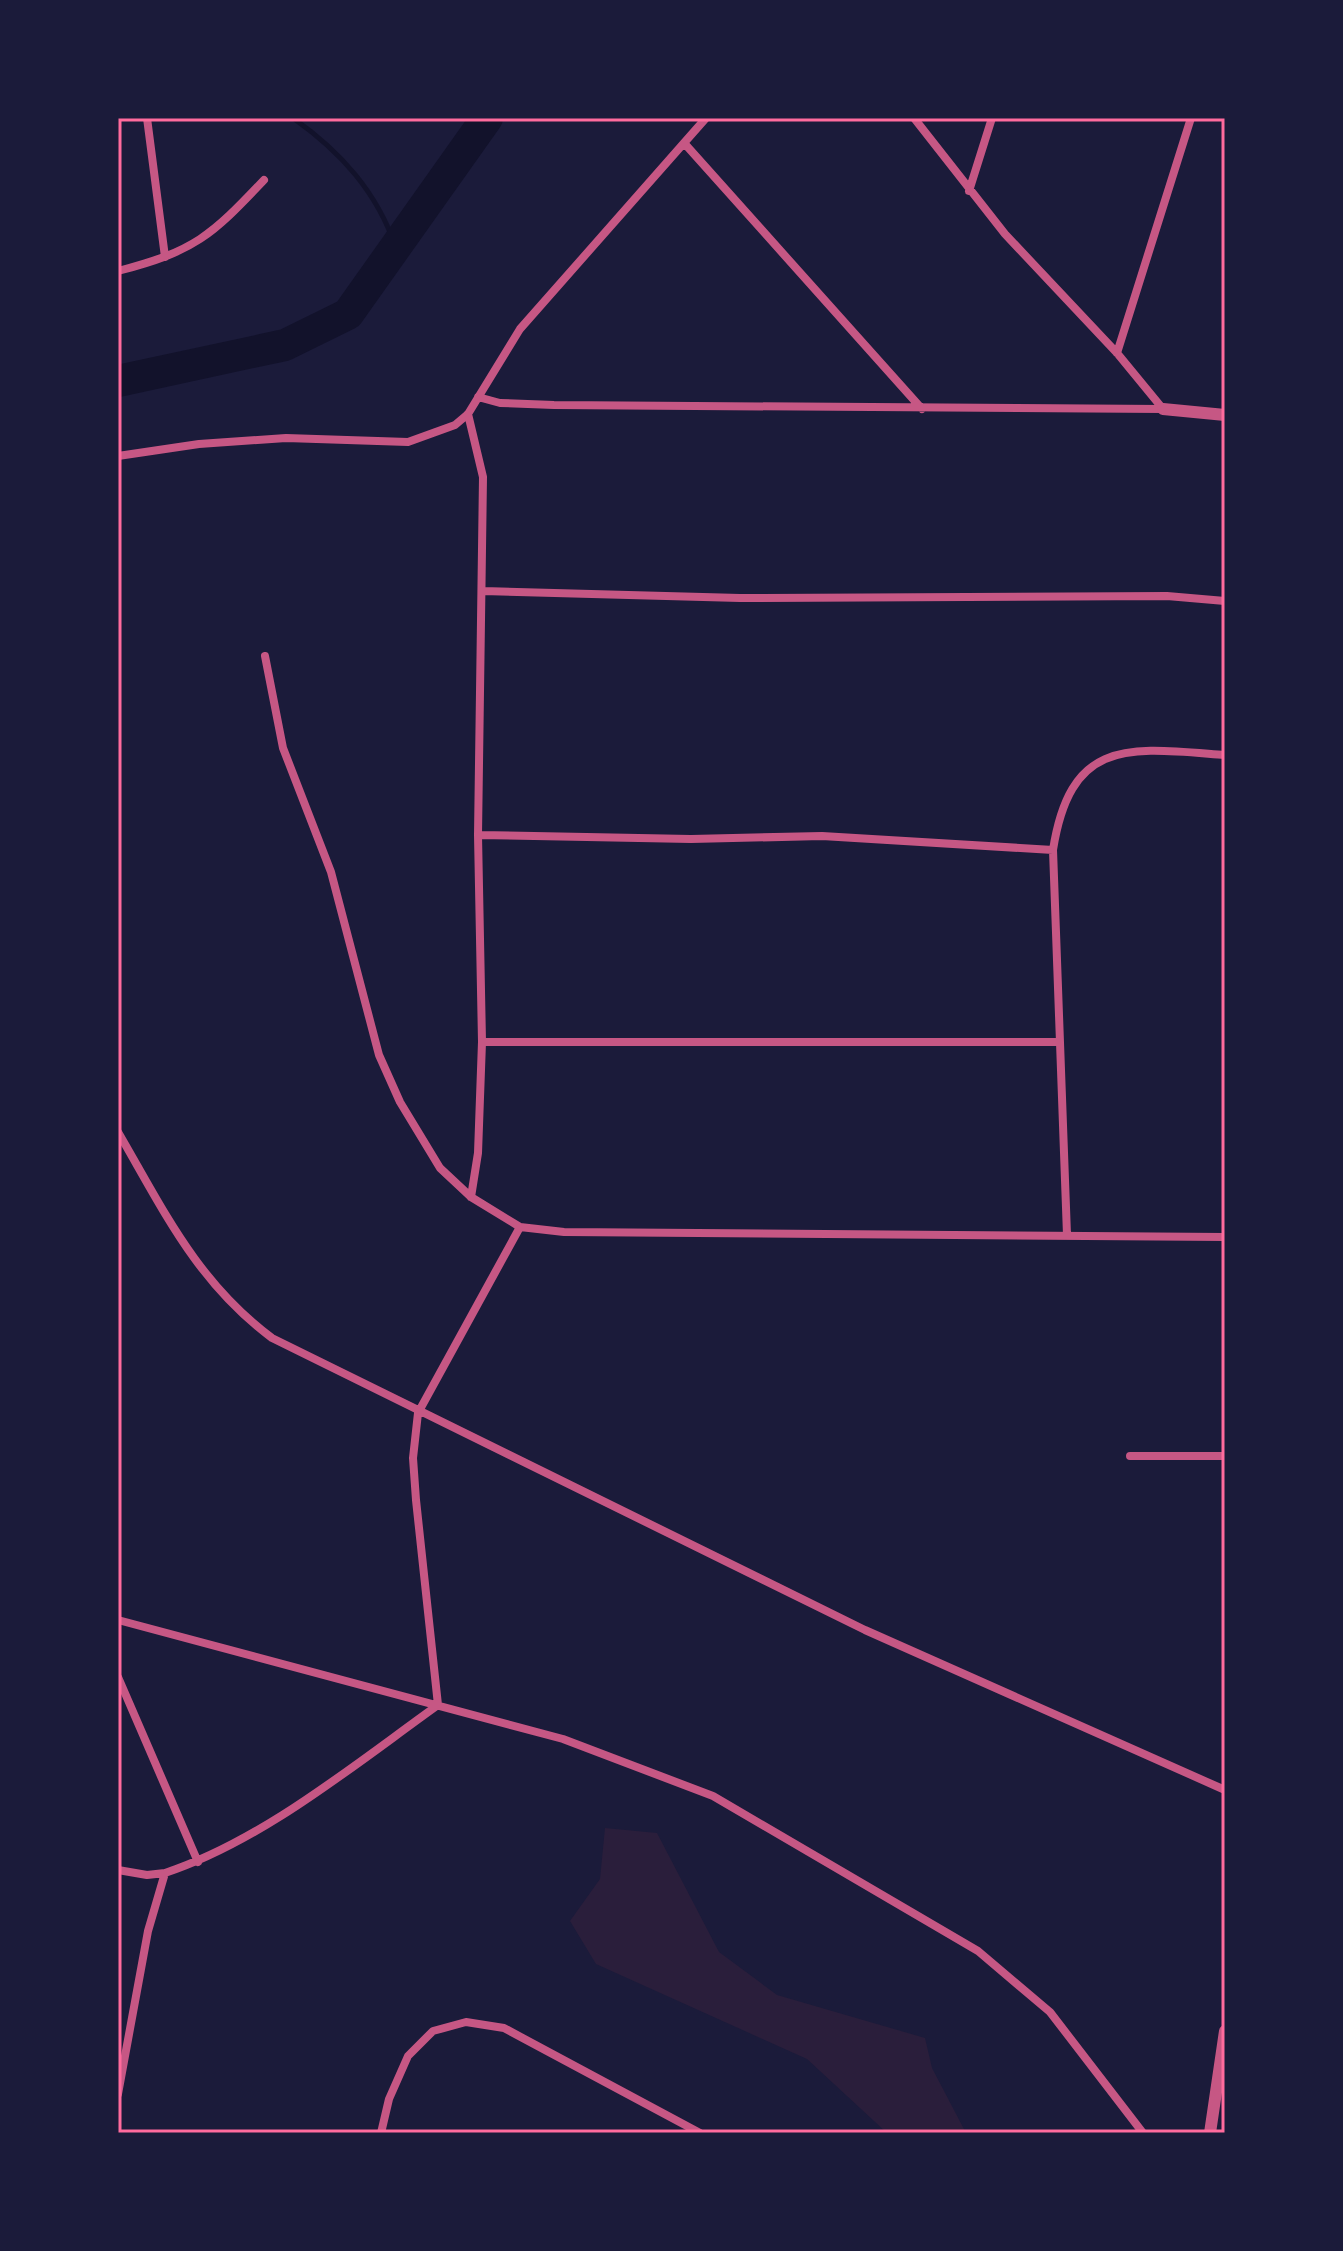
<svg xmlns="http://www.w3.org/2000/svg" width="1343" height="2251" font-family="Karla,sans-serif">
	<rect width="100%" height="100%" fill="#1b1b3a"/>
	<!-- green -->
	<path fill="#2a1e3b" d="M605,1828L657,1833L719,1952L777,1995L925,2038L932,2068L966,2133H887L807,2059L596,1964L570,1921L600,1879Z"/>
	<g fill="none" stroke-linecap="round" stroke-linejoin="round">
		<!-- stream -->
		<path stroke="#12122b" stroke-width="5" d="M293,118C341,152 377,192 396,248"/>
		<!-- river -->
		<path stroke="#12122b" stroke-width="32" d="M118,381L285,345L348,314L487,118"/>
		<!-- minor -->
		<path stroke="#c65784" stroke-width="8" d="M147,118L165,257
			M914,118L1005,234L1117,353L1163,409
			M685,144L922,409
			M969,191L992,118
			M118,271C195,251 211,236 264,180
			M1117,353L1191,118
			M478,397L500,403L554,405L1163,409
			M468,414L483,477L478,835L482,1042L478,1153L471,1197
			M118,456L199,444L286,438L408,442L455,425L468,414L520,329L706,118
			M483,591L740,598L1167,596L1225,601
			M265,656L283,748L331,872L379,1055L400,1102L440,1168L471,1197L520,1227L564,1232L1225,1237
			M478,835L691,839L822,836L1053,850
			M482,1042H1057
			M118,1132C164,1211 197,1282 272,1338L865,1630L1225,1790
			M1067,1235L1053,850C1071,736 1130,748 1225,755
			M1130,1456H1225
			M118,1620L563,1739L713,1796L978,1951L1050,2012L1143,2133
			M118,1677L198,1862
			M438,1705L416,1500L413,1458L418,1413L520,1227
			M118,1870L147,1875L165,1873
			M118,2094L148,1931L165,1873C262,1841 354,1765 438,1705
			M381,2133L389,2099L408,2056L433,2031L466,2022L504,2028L700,2133"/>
		<!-- tertiary -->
		<path stroke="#c65784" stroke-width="12" d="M1163,409L1225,415
			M1210,2133L1225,2031"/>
	</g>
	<!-- border -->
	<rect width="1343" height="2251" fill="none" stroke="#1b1b3a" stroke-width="240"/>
	<rect x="120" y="120" width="1103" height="2011" fill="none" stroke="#ff6b9d" stroke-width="3"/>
</svg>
